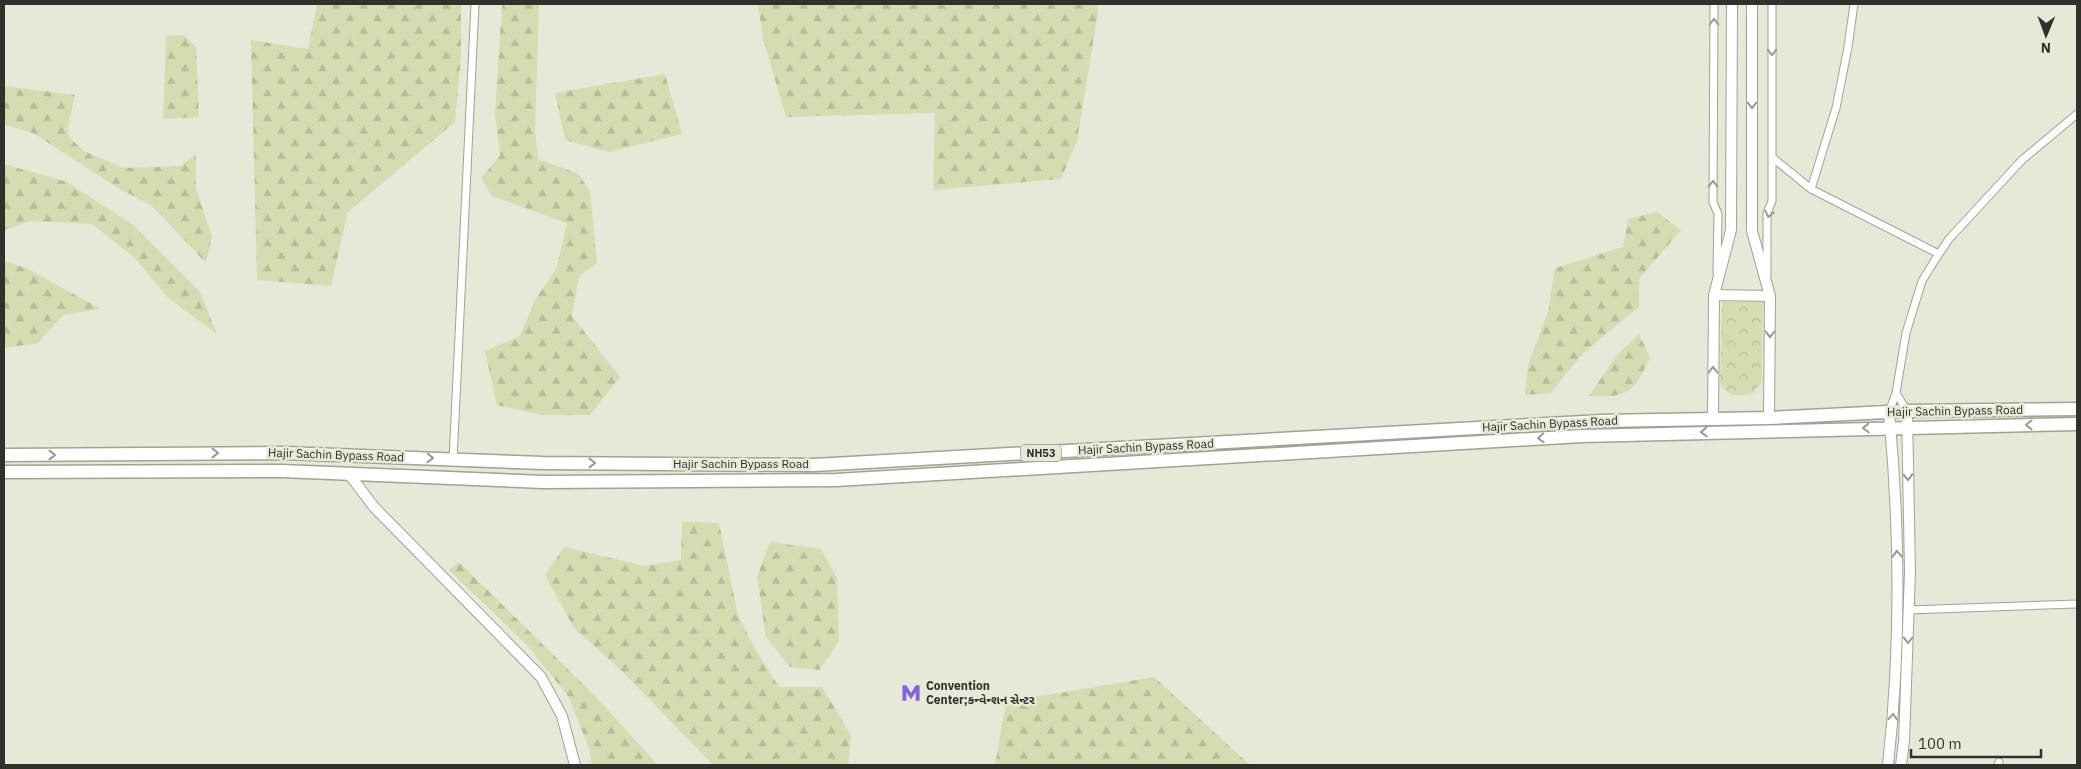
<svg xmlns="http://www.w3.org/2000/svg" width="2081" height="769" font-family="'IBM Plex Sans','Noto Sans Gujarati',sans-serif">
	<defs>
		<pattern id="forest-firs" width="22" height="20" patternUnits="userSpaceOnUse" patternTransform="scale(1.25)"><rect width="22" height="20" fill="#d6dbb1"/><path d="M5 1l3.5 6h-7zM16 11l3.5 6h-7z" fill="#b8bc98"/></pattern>
		<pattern id="park-crowns" width="20" height="18" patternUnits="userSpaceOnUse" patternTransform="scale(1.25)"><rect width="20" height="18" fill="#d6dbb1"/><path d="M2 6a3 3 0 1 1 6 0M12 15a3 3 0 1 1 6 0" fill="none" stroke="#b8bc98"/></pattern>
	</defs>
	<rect width="100%" height="100%" fill="#e7e9d8"/>
	<!-- forest -->
	<path fill="url(#forest-firs)" d="M317,4H461V55L455,122L348,212L331,286L257,280L251,40L308,49Z
		M502,4H539L535,130L538,159L579,174L590,192L597,263L579,276L572,316L620,377L590,415H542L497,405L485,351L520,336L535,300L557,267L567,223L492,196L481,178L500,156L495,113Z
		M758,4H1097L1098,12L1077,141L1061,179L933,190L935,113L786,117L763,38Z
		M184,35L196,47L199,117L163,119L166,36Z
		M665,74L682,134L608,152L565,140L555,93Z
		M4,86L75,95L68,128L69,137L84,151L123,168L181,166L196,153V188L212,237L206,263L151,205L116,187L35,134L4,124Z
		M4,164L67,182L133,225L200,292L217,334L168,298L135,258L92,224L30,221L4,230Z
		M1657,212L1681,230L1639,279V307L1583,353L1551,393L1525,395L1528,365L1548,312L1555,268L1623,247L1628,219Z
		M4,261L26,268L101,309L63,315L38,343L4,348Z
		M1639,334L1650,357C1635,392 1628,398 1589,396L1617,355Z
		M682,522L719,523L738,615L755,649L779,687H822L851,735L848,765H713L622,671L574,628L545,575L564,547L645,566L681,560Z
		M770,542L821,549L837,578L839,641L819,670L790,667L766,637L757,577Z
		M459,562L595,696L658,765H592L589,748L568,696L527,645L449,570Z
		M1154,677L1250,765H995L1006,702Z"/>
	<!-- park -->
	<path fill="url(#park-crowns)" d="M1722,302H1763L1762,382L1752,394C1739,397 1726,396 1720,382Z"/>
	<g fill="none" stroke-linecap="round" stroke-linejoin="round">
		<defs>
			<path id="street" d="M1714,4L1713,202L1718,214L1717,272
				M1773,158L1811,189L1836,108L1848,47L1854,4
				M1811,189L1939,254
				M1767,275V213L1772,201V4
				M1896,393L1906,333L1922,281L1935,260L1949,239L2022,160L2077,114
				M1889,412L1896,393L1907,411
				M453,460L475,4
				M1909,610L2077,604
				M1998,765L1999,762"/>
			<path id="secondary" d="M1752,4V231L1770,296L1769,418
				M1714,295L1770,296
				M1713,419L1714,295L1731,230L1732,4
				M349,474L374,507L541,677L562,716L575,765
				M1888,765C1901,648 1900,530 1889,413
				M1901,765L1904,741L1910,571L1907,411"/>
			<path id="highway" d="M4,455L285,453L543,463L814,465L1602,421L1769,418L1907,411L2077,409
				M4,472L282,471L543,482L836,480L1582,436L2077,424"/>
		</defs>
		<!-- street casing -->
		<use href="#street" stroke="#a0a292" stroke-width="9"/>
		<!-- secondary casing -->
		<use href="#secondary" stroke="#a0a292" stroke-width="12"/>
		<!-- highway casing -->
		<use href="#highway" stroke="#a0a292" stroke-width="15"/>
		<!-- street -->
		<use href="#street" stroke="#fff" stroke-width="7"/>
		<!-- secondary -->
		<use href="#secondary" stroke="#fff" stroke-width="10"/>
		<!-- highway -->
		<use href="#highway" stroke="#fff" stroke-width="12"/>
	</g>
	<!-- one-way arrows -->
	<defs><path id="oneway-chevron" d="M-2-3.5L2.5 0L-2 3.5" fill="none" stroke-width="1.6" stroke-linecap="round" stroke-linejoin="round" transform="scale(1.25)"/></defs>
	<g stroke="#989895">
		<use href="#oneway-chevron" transform="translate(1714 22) rotate(-90)"/>
		<use href="#oneway-chevron" transform="translate(1772 52) rotate(90)"/>
		<use href="#oneway-chevron" transform="translate(1752 105) rotate(90)"/>
		<use href="#oneway-chevron" transform="translate(1713 184) rotate(-90)"/>
		<use href="#oneway-chevron" transform="translate(1769 214) rotate(101)"/>
		<use href="#oneway-chevron" transform="translate(1770 334) rotate(91)"/>
		<use href="#oneway-chevron" transform="translate(1713 370) rotate(-90)"/>
		<use href="#oneway-chevron" transform="translate(2029 425) rotate(179)"/>
		<use href="#oneway-chevron" transform="translate(1866 428) rotate(178)"/>
		<use href="#oneway-chevron" transform="translate(1704 432) rotate(178)"/>
		<use href="#oneway-chevron" transform="translate(1541 438) rotate(177)"/>
		<use href="#oneway-chevron" transform="translate(215 453)"/>
		<use href="#oneway-chevron" transform="translate(52 455)"/>
		<use href="#oneway-chevron" transform="translate(430 458) rotate(2)"/>
		<use href="#oneway-chevron" transform="translate(592 463)"/>
		<use href="#oneway-chevron" transform="translate(1908 477) rotate(89)"/>
		<use href="#oneway-chevron" transform="translate(1897 554) rotate(-92)"/>
		<use href="#oneway-chevron" transform="translate(1908 640) rotate(92)"/>
		<use href="#oneway-chevron" transform="translate(1893 717) rotate(-86)"/>
	</g>
	<!-- icons -->
	<defs>
		<symbol id="metro-bare" viewBox="-9 -9 18 18"><path d="M-5.5 5V-5H-3L0 0L3-5H5.5V5H3V-.5L0 4L-3-.5V5Z" fill="#8563de" stroke="#e7e9d8" stroke-width="2.5" paint-order="stroke"/></symbol>
	</defs>
	<g fill-rule="evenodd">
		<use href="#metro-bare" x="897" y="679" width="28" height="28"/>
	</g>
	<g text-anchor="middle" stroke-width="5" stroke-linejoin="round" paint-order="stroke">
		<!-- shield labels -->
		<rect fill="#e7e9d8" stroke="#67685f" stroke-width="1" x="1021" y="444.5" width="40" height="17" rx="4"/>
		<g font-size="11" font-weight="bold" fill="#30312b">
			<text x="1041" y="457">NH53</text>
		</g>
		<!-- street labels -->
		<g font-size="12" fill="#30312b" stroke="#e7e9d8">
			<text transform="translate(1955 411) rotate(-1)" y="4">Hajir Sachin Bypass Road</text>
			<text transform="translate(1550 424) rotate(-3)" y="4">Hajir Sachin Bypass Road</text>
			<text transform="translate(1146 447) rotate(-3)" y="4">Hajir Sachin Bypass Road</text>
			<text transform="translate(336 455) rotate(2)" y="4">Hajir Sachin Bypass Road</text>
			<text x="741" y="468">Hajir Sachin Bypass Road</text>
		</g>
		<!-- poi labels -->
		<g font-size="12" font-weight="bold" fill="#30312b" stroke="#e7e9d8" text-anchor="start">
			<text x="926" y="690">Convention<tspan x="926" dy="14">Center;કન્વેન્શન સેન્ટર</tspan></text>
		</g>
	</g>
	<!-- border -->
	<rect width="2081" height="769" fill="none" stroke="#30312b" stroke-width="10"/>
	<!-- north arrow -->
	<g transform="translate(2046 35) rotate(181)" stroke="#e7e9d8" stroke-width="4" paint-order="stroke">
	<path d="M0-4L9 19L0 12L-9 19Z" fill="#30312b"/>
	<text y="-8" font-size="14" font-weight="bold" text-anchor="middle" fill="#30312b">N</text>
	</g>
	<!-- scale -->
	<path d="M1911 749v8h130v-8" fill="none" stroke="#30312b" stroke-width="2.5"/>
	<text x="1918" y="749" font-size="15" fill="#30312b" stroke="#e7e9d8" stroke-width="4" paint-order="stroke">100 m</text>
</svg>
